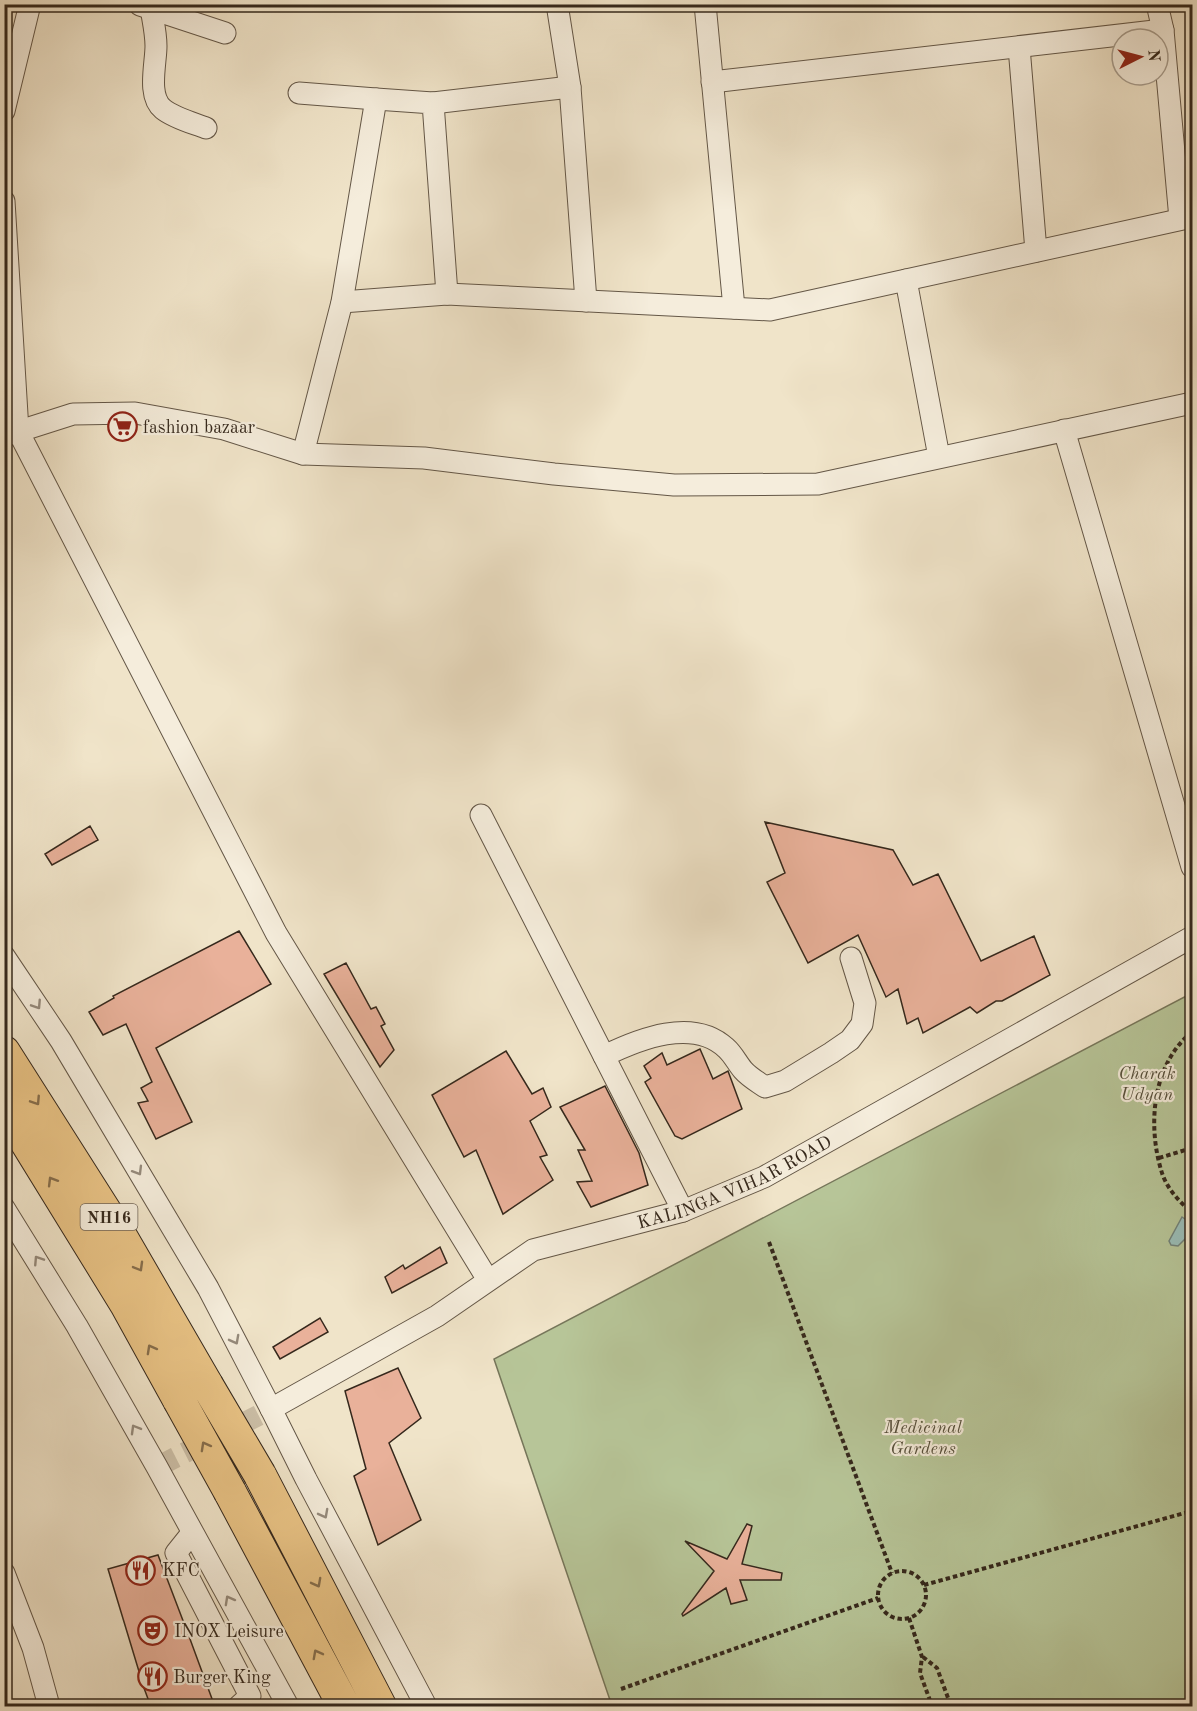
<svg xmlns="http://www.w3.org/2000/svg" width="1197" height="1711" font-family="'Old Standard TT',serif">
	<rect width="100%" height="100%" fill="#f0e4c9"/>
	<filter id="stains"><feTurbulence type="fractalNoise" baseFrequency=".00333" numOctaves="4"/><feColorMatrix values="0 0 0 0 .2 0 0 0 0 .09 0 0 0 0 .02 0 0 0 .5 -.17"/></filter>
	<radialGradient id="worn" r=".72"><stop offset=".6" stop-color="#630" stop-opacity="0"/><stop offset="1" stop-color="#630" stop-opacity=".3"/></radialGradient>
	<!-- green -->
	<path fill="#b7c598" stroke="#76765a" stroke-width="1.5" d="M1192,993V1706H612L494,1359Z"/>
	<!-- water -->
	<path fill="#9abeb8" stroke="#72827a" stroke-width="1.5" d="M1182,1217L1188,1221L1192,1219V1232L1178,1246L1171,1245L1169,1241Z"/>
	<!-- building -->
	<path fill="#e9b19a" stroke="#35281c" stroke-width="1.5" d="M765,822L893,850L913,885L938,874L981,961L1034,936L1050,975L1002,1001H996L977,1013L970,1007L923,1033L918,1018L907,1024L898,989L886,997L858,935L808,963L767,882L785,873Z
		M90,826L98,840L52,865L45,854Z
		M239,931L271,984L156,1048L192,1122L156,1139L138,1103L148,1101L141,1088L152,1082L126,1024L103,1035L89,1012L114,998L113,996Z
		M346,963L371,1009L376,1007L385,1024L381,1026L394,1050L380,1067L324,974Z
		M700,1049L713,1079L728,1071L742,1109L682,1139L675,1136L645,1082L651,1078L644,1066L662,1053L667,1065Z
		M506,1051L532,1094L543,1088L551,1107L530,1121L547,1155L540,1157L553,1180L503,1214L476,1150L464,1157L432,1095Z
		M605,1086L639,1153L648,1185L591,1207L577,1182L592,1181L578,1150H585L560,1107Z
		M440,1247L447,1263L392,1293L385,1277L403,1265L405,1269Z
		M320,1318L328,1332L280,1359L273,1347Z
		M398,1368L421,1418L389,1443L421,1520L378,1545L354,1476L366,1469L345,1391Z
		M747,1524L752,1526L742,1564L782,1573L781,1580H740L747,1600L731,1604L726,1588L683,1616L682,1614L714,1571L685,1541L727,1559Z
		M158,1555L190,1639L215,1707H151L144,1688L108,1569Z"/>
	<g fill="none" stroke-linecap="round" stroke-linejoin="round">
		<!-- minor-tunnel -->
		<path stroke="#cbbea6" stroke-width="21" stroke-dasharray="21 10" stroke-linecap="butt" d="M157,1467L271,1409"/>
		<defs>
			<g id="minor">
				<path d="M557,4L570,87"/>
				<path d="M705,4L734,308"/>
				<path d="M1157,4L1163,30L1180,219"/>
				<path d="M140,5L225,33"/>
				<path d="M151,8C153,21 156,33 156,46C156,64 147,96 163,109C174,118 193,123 206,128"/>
				<path d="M1019,47L1036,251"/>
				<path d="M712,82L1163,30"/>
				<path d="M299,93L376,99"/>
				<path d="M433,103L570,87L586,301"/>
				<path d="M4,111L30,4"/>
				<path d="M4,201L18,431L276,933L488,1280"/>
				<path d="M906,280L939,457"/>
				<path d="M342,302L447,294L770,310L1192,217"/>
				<path d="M1064,430L1192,867"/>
				<path d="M4,436L73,414L135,413L224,429L303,454L424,458L554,474L674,485L818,484L1192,403"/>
				<path d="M303,454L342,302L376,99L433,103L447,294"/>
				<path d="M481,815L683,1211"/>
				<path d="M4,956L61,1041L208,1288L271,1409L306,1479L426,1706"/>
				<path d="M604,1056C639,1039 693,1017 726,1048C733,1054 737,1063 743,1070C749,1077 758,1082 765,1087L785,1081L831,1053L850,1040L862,1024L865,1003L851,958"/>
				<path d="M4,1208L77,1326L157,1467L288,1706"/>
				<path id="s1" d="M271,1409L437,1316L533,1250L683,1211L764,1177L1192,937"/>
				<path d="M192,1533L176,1553L250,1696L239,1706"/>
				<path d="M4,1573L33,1648L49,1706"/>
			</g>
			<path id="highway" d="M4,1052L119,1233L207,1385
				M4,1106L126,1304L179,1400
				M260,1475L380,1706
				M230,1492L344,1706"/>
		</defs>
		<!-- minor casing -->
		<use href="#minor" stroke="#645747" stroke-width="23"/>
		<!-- highway casing -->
		<use href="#highway" stroke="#35281c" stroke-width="34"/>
		<!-- path -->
		<path stroke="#35281c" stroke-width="4" stroke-dasharray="4.5 3" stroke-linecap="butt" d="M1192,1032C1152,1064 1147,1126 1162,1173C1167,1189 1180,1202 1192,1213
			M1159,1158L1192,1148
			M769,1242L892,1573
			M878 1595a24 24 0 1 1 48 0a24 24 0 1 1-48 0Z
			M924,1585L1192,1511
			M909,1618L922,1657L920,1673L932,1706
			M923,1657L937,1668L951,1706
			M621,1689L878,1598"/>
		<!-- minor -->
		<use href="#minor" stroke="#f5eddc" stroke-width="21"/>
		<!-- highway -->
		<use href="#highway" stroke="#e8c284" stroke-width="32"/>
		<defs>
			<path id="highway-bridge" d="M207,1385L260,1475
				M179,1400L230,1492"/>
		</defs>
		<!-- highway-bridge casing -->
		<use href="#highway-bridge" stroke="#35281c" stroke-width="34" stroke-linecap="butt"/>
		<!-- highway-bridge -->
		<use href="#highway-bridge" stroke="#e8c284" stroke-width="32"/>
	</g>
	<!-- one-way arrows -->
	<defs><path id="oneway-chevron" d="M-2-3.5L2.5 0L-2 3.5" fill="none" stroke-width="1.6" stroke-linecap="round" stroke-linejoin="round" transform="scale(1.5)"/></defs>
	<g stroke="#958a7c">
		<use href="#oneway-chevron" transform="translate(37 1005) rotate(57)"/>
		<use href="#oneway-chevron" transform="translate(138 1171) rotate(59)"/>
		<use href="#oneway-chevron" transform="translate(38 1260) rotate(-123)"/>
		<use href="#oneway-chevron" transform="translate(235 1340) rotate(62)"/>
		<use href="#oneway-chevron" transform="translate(135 1429) rotate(-120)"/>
		<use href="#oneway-chevron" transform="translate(324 1514) rotate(62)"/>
		<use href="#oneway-chevron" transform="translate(229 1600) rotate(-119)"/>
	</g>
	<g stroke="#866d4b">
		<use href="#oneway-chevron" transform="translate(36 1101) rotate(57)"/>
		<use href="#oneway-chevron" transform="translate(52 1181) rotate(-121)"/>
		<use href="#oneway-chevron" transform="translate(139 1267) rotate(60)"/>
		<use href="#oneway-chevron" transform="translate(151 1349) rotate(-119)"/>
		<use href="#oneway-chevron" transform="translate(205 1446) rotate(-119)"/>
		<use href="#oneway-chevron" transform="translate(317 1583) rotate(62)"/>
		<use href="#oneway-chevron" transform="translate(317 1654) rotate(-118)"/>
	</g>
	<!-- icons -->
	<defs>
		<symbol id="supermarket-ring" viewBox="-11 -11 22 22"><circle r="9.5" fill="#f5eddc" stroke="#8f2418" stroke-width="1.5"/><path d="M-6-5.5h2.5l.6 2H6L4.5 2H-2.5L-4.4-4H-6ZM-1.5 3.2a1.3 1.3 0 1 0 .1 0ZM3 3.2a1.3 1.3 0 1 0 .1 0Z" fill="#8f2418"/></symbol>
		<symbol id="restaurant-ring" viewBox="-11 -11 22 22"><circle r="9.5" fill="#f5eddc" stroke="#8f2418" stroke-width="1.5"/><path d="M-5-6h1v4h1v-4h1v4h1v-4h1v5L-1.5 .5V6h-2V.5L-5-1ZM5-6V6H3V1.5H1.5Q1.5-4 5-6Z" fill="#8f2418"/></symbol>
		<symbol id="theatre-ring" viewBox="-11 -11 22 22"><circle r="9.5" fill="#f5eddc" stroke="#8f2418" stroke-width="1.5"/><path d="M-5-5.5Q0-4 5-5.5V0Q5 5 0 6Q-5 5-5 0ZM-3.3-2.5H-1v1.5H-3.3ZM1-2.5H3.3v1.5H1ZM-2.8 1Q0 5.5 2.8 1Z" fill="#8f2418"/></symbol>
	</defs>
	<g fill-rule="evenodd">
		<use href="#supermarket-ring" x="106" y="410" width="33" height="33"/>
		<use href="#restaurant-ring" x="124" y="1554" width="33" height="33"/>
		<use href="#theatre-ring" x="136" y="1614" width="33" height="33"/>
		<use href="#restaurant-ring" x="136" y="1660" width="33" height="33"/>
	</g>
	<g text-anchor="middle" stroke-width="4.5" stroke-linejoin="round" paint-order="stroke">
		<!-- shield labels -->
		<rect fill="#f5eddc" stroke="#6f6356" stroke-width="1.5" x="80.5" y="1204" width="57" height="26" rx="4.5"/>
		<g font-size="16" font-weight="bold" fill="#35281c">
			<text x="109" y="1223">NH16</text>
		</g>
		<!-- poi labels -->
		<g font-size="18" fill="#35281c" stroke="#f5eddc" text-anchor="start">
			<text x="143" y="433">fashion bazaar</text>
			<text x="162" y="1576">KFC</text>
			<text x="174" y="1637">INOX Leisure</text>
			<text x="173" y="1683">Burger King</text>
		</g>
		<!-- park labels -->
		<g font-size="18" font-style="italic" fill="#564f3b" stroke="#f5eddc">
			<text x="1147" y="1079">Charak<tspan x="1147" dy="21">Udyan</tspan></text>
			<text x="923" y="1433">Medicinal<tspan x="923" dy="21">Gardens</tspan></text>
		</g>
		<!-- street labels -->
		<g font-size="18" fill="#35281c" stroke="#f5eddc">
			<text dy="6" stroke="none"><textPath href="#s1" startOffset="520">KALINGA VIHAR ROAD</textPath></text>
		</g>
	</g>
	<!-- margin -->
	<rect width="1197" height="1711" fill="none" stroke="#f0e4c9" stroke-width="24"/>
	<rect x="6" y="6" width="1185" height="1699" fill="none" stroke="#35281c" stroke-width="3"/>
	<rect x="12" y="12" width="1173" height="1687" fill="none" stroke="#35281c" stroke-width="1.5"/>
	<!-- north arrow -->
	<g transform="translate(1140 57) rotate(84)"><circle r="28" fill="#f5eddc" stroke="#a89e8f" stroke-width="1.5"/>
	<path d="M0-4.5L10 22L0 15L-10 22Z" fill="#8f2418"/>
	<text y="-9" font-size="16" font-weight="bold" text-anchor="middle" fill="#35281c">N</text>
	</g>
	<rect width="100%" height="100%" filter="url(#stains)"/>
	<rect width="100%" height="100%" fill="url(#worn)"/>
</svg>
